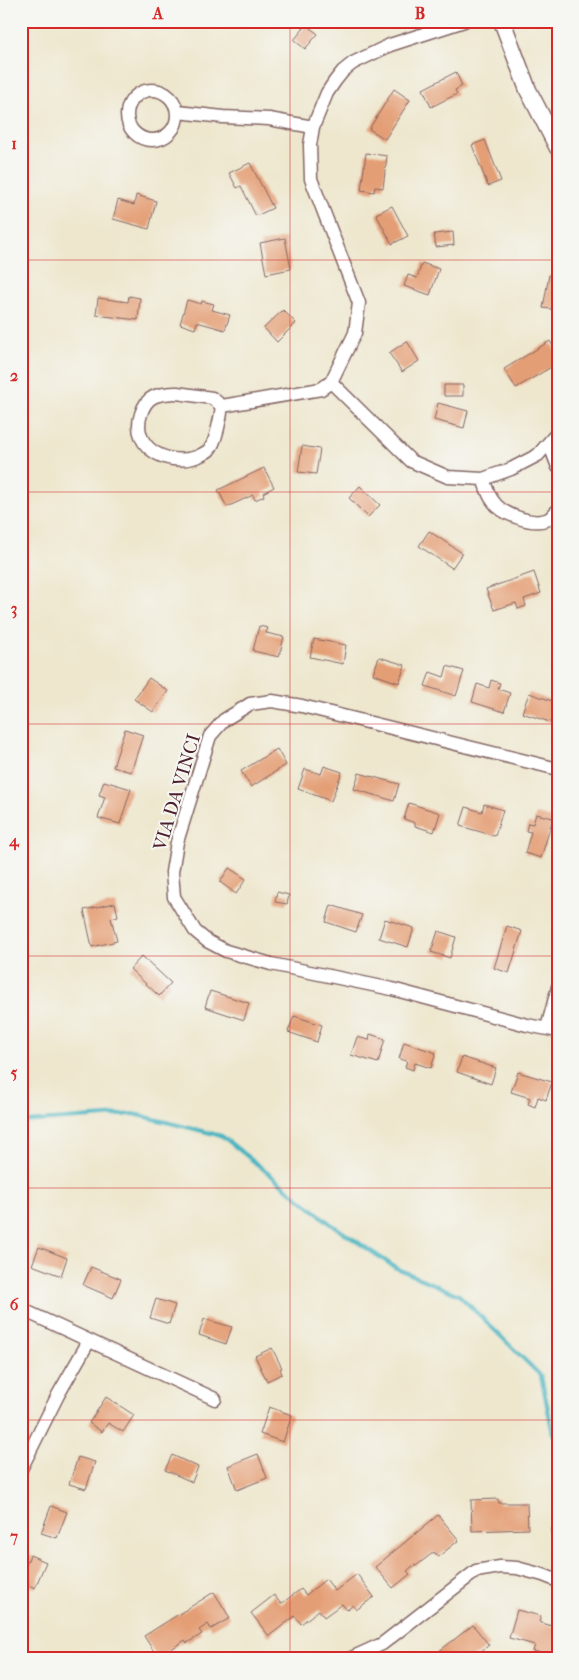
<svg xmlns="http://www.w3.org/2000/svg" width="579" height="1680" font-family="'IM FELL French Canon',serif">
	<rect width="100%" height="100%" fill="#f6f6f2"/>
	<filter id="ink" filterUnits="userSpaceOnUse"><feTurbulence type="fractalNoise" baseFrequency=".02" numOctaves="2"/><feDisplacementMap in="SourceGraphic" scale="10" xChannelSelector="R" yChannelSelector="G"/><feConvolveMatrix kernelMatrix="1 2 1 2 8 2 1 2 1" color-interpolation-filters="sRGB"/></filter>
	<filter id="wash" filterUnits="userSpaceOnUse"><feTurbulence type="fractalNoise" baseFrequency=".0096" numOctaves="4" result="noise"/><feDisplacementMap in="SourceGraphic" scale="20" xChannelSelector="R" yChannelSelector="G"/><feGaussianBlur stdDeviation="1.12" result="paint"/><feColorMatrix in="noise" values="0 0 0 0 0 0 0 0 0 0 0 0 0 0 0 0 0 1.4 0 .05"/><feComposite in="paint" operator="in"/></filter>
	<g filter="url(#wash)">
		<rect width="100%" height="100%" fill="#eee7ce"/>
		<g fill="none" stroke-linecap="round" stroke-linejoin="round">
			<!-- stream -->
			<path stroke="#46b4c1" stroke-width="4" d="M21,1121L24,1122L134,1114L222,1136L331,1224L396,1268L459,1295L541,1376L553,1434L558,1437"/>
		</g>
		<g id="blocks">
			<!-- building -->
			<path fill="#e49e74" d="M295,21H314L309,27L318,34L305,49L294,40L304,28Z
				M456,72L462,86L455,90L457,94L431,107L423,89Z
				M394,89L410,100L385,139L369,129Z
				M485,140L501,181L488,186L472,145Z
				M366,153L387,156L383,188L375,187L374,192L361,190Z
				M250,163L273,208L256,216L241,186L237,188L229,173Z
				M136,195L156,201L149,229L113,219L118,200L134,205Z
				M392,206L408,236L392,244L376,214Z
				M453,232L454,245L436,247L434,234Z
				M285,238L291,269L266,274L260,243Z
				M422,263L439,269L430,295L404,286L408,275L417,278Z
				M549,275L558,276V310L543,308Z
				M129,296L140,298L138,320L96,315L98,298L128,302Z
				M187,300L201,304L202,301L214,304L212,310L230,315L225,330L197,322L195,329L180,324Z
				M283,310L296,323L277,342L264,328Z
				M407,341L419,361L402,372L389,353Z
				M550,341L558,355V363L516,388L504,369Z
				M444,385H463V396H444Z
				M438,403L468,411L464,428L434,420Z
				M302,446L320,449L316,474L298,472Z
				M264,468L274,487L263,493L264,496L255,500L253,495L227,507L218,490Z
				M360,486L380,505L368,517L349,498Z
				M429,531L462,553L452,568L419,546Z
				M534,572L541,593L524,599L526,606L518,609L516,603L494,610L486,589Z
				M259,626L268,628L266,633L284,637L279,657L253,651Z
				M314,639L346,645L343,664L310,657Z
				M379,657L405,665L399,683L373,674Z
				M447,666L464,671L456,696L425,686L430,672L444,677Z
				M149,678L168,691L153,712L134,699Z
				M491,680L500,683L498,689L510,693L504,712L472,702L477,684L489,688Z
				M529,693L558,703L553,723L522,713Z
				M125,729L143,735L131,772L113,767Z
				M277,749L286,765L251,787L241,771Z
				M324,766L342,772L331,801L298,789L305,769L321,774Z
				M359,773L399,784L394,801L354,789Z
				M104,781L131,789L120,824L98,818L105,797L99,795Z
				M409,803L440,813L434,832L415,826V823L404,819Z
				M484,804L503,810L495,836L460,826L466,807L482,812Z
				M536,814L553,818L541,858L525,853L531,832L526,831L528,823L533,824Z
				M229,868L246,879L236,894L220,882Z
				M277,892L289,895L287,904L275,902Z
				M115,903L118,916L111,918L117,941L92,947L84,910Z
				M331,905L362,915L356,932L326,922Z
				M385,919L414,928L408,947L379,938Z
				M507,926L522,931L509,973L494,968Z
				M438,931L456,937L450,958L431,952Z
				M142,956L171,983L159,996L130,969Z
				M210,991L249,1003L244,1020L205,1007Z
				M294,1016L322,1025L317,1042L288,1032Z
				M370,1034L385,1039L378,1063L351,1055L357,1037L369,1040Z
				M404,1042L436,1053L431,1068L415,1063L413,1070L405,1067L407,1061L399,1059Z
				M462,1057L496,1068L491,1084L457,1072Z
				M518,1072L552,1082L546,1100L538,1097L535,1107L528,1104L530,1098L511,1092Z
				M39,1247L67,1258L61,1276L32,1265Z
				M91,1267L121,1279L113,1298L83,1285Z
				M156,1299L175,1305L169,1324L150,1318Z
				M204,1319L232,1327L226,1344L199,1335Z
				M272,1348L282,1368L280,1369L282,1374L267,1381L255,1356Z
				M106,1397L134,1415L123,1432L108,1423L102,1432L89,1423Z
				M269,1407L292,1415L283,1442L260,1434Z
				M258,1454L267,1478L237,1490L228,1466Z
				M172,1455L198,1467L192,1482L165,1470Z
				M78,1457L95,1462L86,1489L69,1484Z
				M498,1499L499,1503H527L528,1529L472,1531L471,1500Z
				M51,1506L67,1512L57,1538L41,1533Z
				M438,1515L459,1540L438,1557L434,1552L416,1566L414,1565L407,1571L410,1574L393,1588L375,1567Z
				M558,1518V1537L550,1532Z
				M30,1555L46,1562L35,1588L21,1582V1576Z
				M357,1574L374,1597L356,1610L353,1605L347,1610L342,1604L324,1617L319,1610L301,1624L295,1616L269,1636L251,1613L274,1595L281,1604L301,1589L306,1595L326,1579L335,1591Z
				M214,1592L230,1618L211,1629L208,1624L199,1630L202,1634L187,1643L185,1640L158,1658L144,1636Z
				M21,1598L29,1600L21,1621Z
				M517,1610L541,1616L539,1622L558,1628V1643L554,1656L533,1651L535,1645L509,1638Z
				M473,1625L489,1645L471,1659H429Z"/>
		</g>
	</g>
	<g filter="url(#ink)">
		<use href="#blocks" fill-opacity="0" stroke="#836564" stroke-width="1"/>
		<g fill="none" stroke-linecap="round" stroke-linejoin="round">
			<defs>
				<path id="minor" d="M127 115a25 25 0 1 1 50 0a25 25 0 1 1-50 0Z
					M178,112L223,117L269,119L313,127
					M331,382L411,461L448,477L483,479L511,469L538,455L558,432
					M177,393L212,398L222,406C221,415 216,443 209,450C208,452 205,452 203,454C174,470 129,450 141,414C147,394 159,394 177,393Z
					M222,406L321,389L331,382L355,333L359,303L311,179L310,145L313,127L327,93L335,81L343,71L353,63L390,45L464,21
					M549,443L558,467
					M483,479C486,486 488,495 493,501C501,514 531,525 546,520C551,519 554,513 558,510
					M558,769L302,706L272,701L250,704L224,720L210,736L177,842L172,872L174,897L195,931L207,941L226,951L271,964L392,989L527,1025L558,1031
					M547,1028L558,987
					M21,1309L215,1399
					M21,1469L58,1395L89,1341
					M349,1659L382,1644L476,1571L500,1567L517,1568L543,1575L558,1581"/>
				<path id="tertiary" d="M502,21L528,90L558,148"/>
			</defs>
			<!-- minor casing -->
			<use href="#minor" stroke="#836564" stroke-width="15"/>
			<!-- tertiary casing -->
			<use href="#tertiary" stroke="#836564" stroke-width="19"/>
			<!-- minor -->
			<use href="#minor" stroke="#fff" stroke-width="12"/>
			<!-- tertiary -->
			<use href="#tertiary" stroke="#fff" stroke-width="16"/>
		</g>
	</g>
	<!-- grid -->
	<path fill="none" stroke="#d62828" stroke-width="1" stroke-opacity="0.55" d="M290,21V1659M21,260H558M21,492H558M21,724H558M21,956H558M21,1188H558M21,1420H558"/>
	<g text-anchor="middle" stroke-width="4" stroke-linejoin="round" paint-order="stroke">
		<!-- street labels -->
		<g font-size="19" fill="#4a1f2b" stroke="#f6f6f2">
			<text transform="translate(176 792) rotate(-73)" y="7">VIA DA VINCI</text>
		</g>
	</g>
	<!-- margin -->
	<rect width="579" height="1680" fill="none" stroke="#f6f6f2" stroke-width="55"/>
	<rect x="28" y="28" width="524" height="1624" fill="none" stroke="#d62828" stroke-width="2"/>
	<g font-size="16" text-anchor="middle" font-weight="bold" fill="#d62828">
		<text x="158" y="19">A</text>
		<text x="420" y="19">B</text>
		<text x="14" y="149">1</text>
		<text x="14" y="381">2</text>
		<text x="14" y="614">3</text>
		<text x="14" y="846">4</text>
		<text x="14" y="1078">5</text>
		<text x="14" y="1310">6</text>
		<text x="14" y="1542">7</text>
	</g>
</svg>
